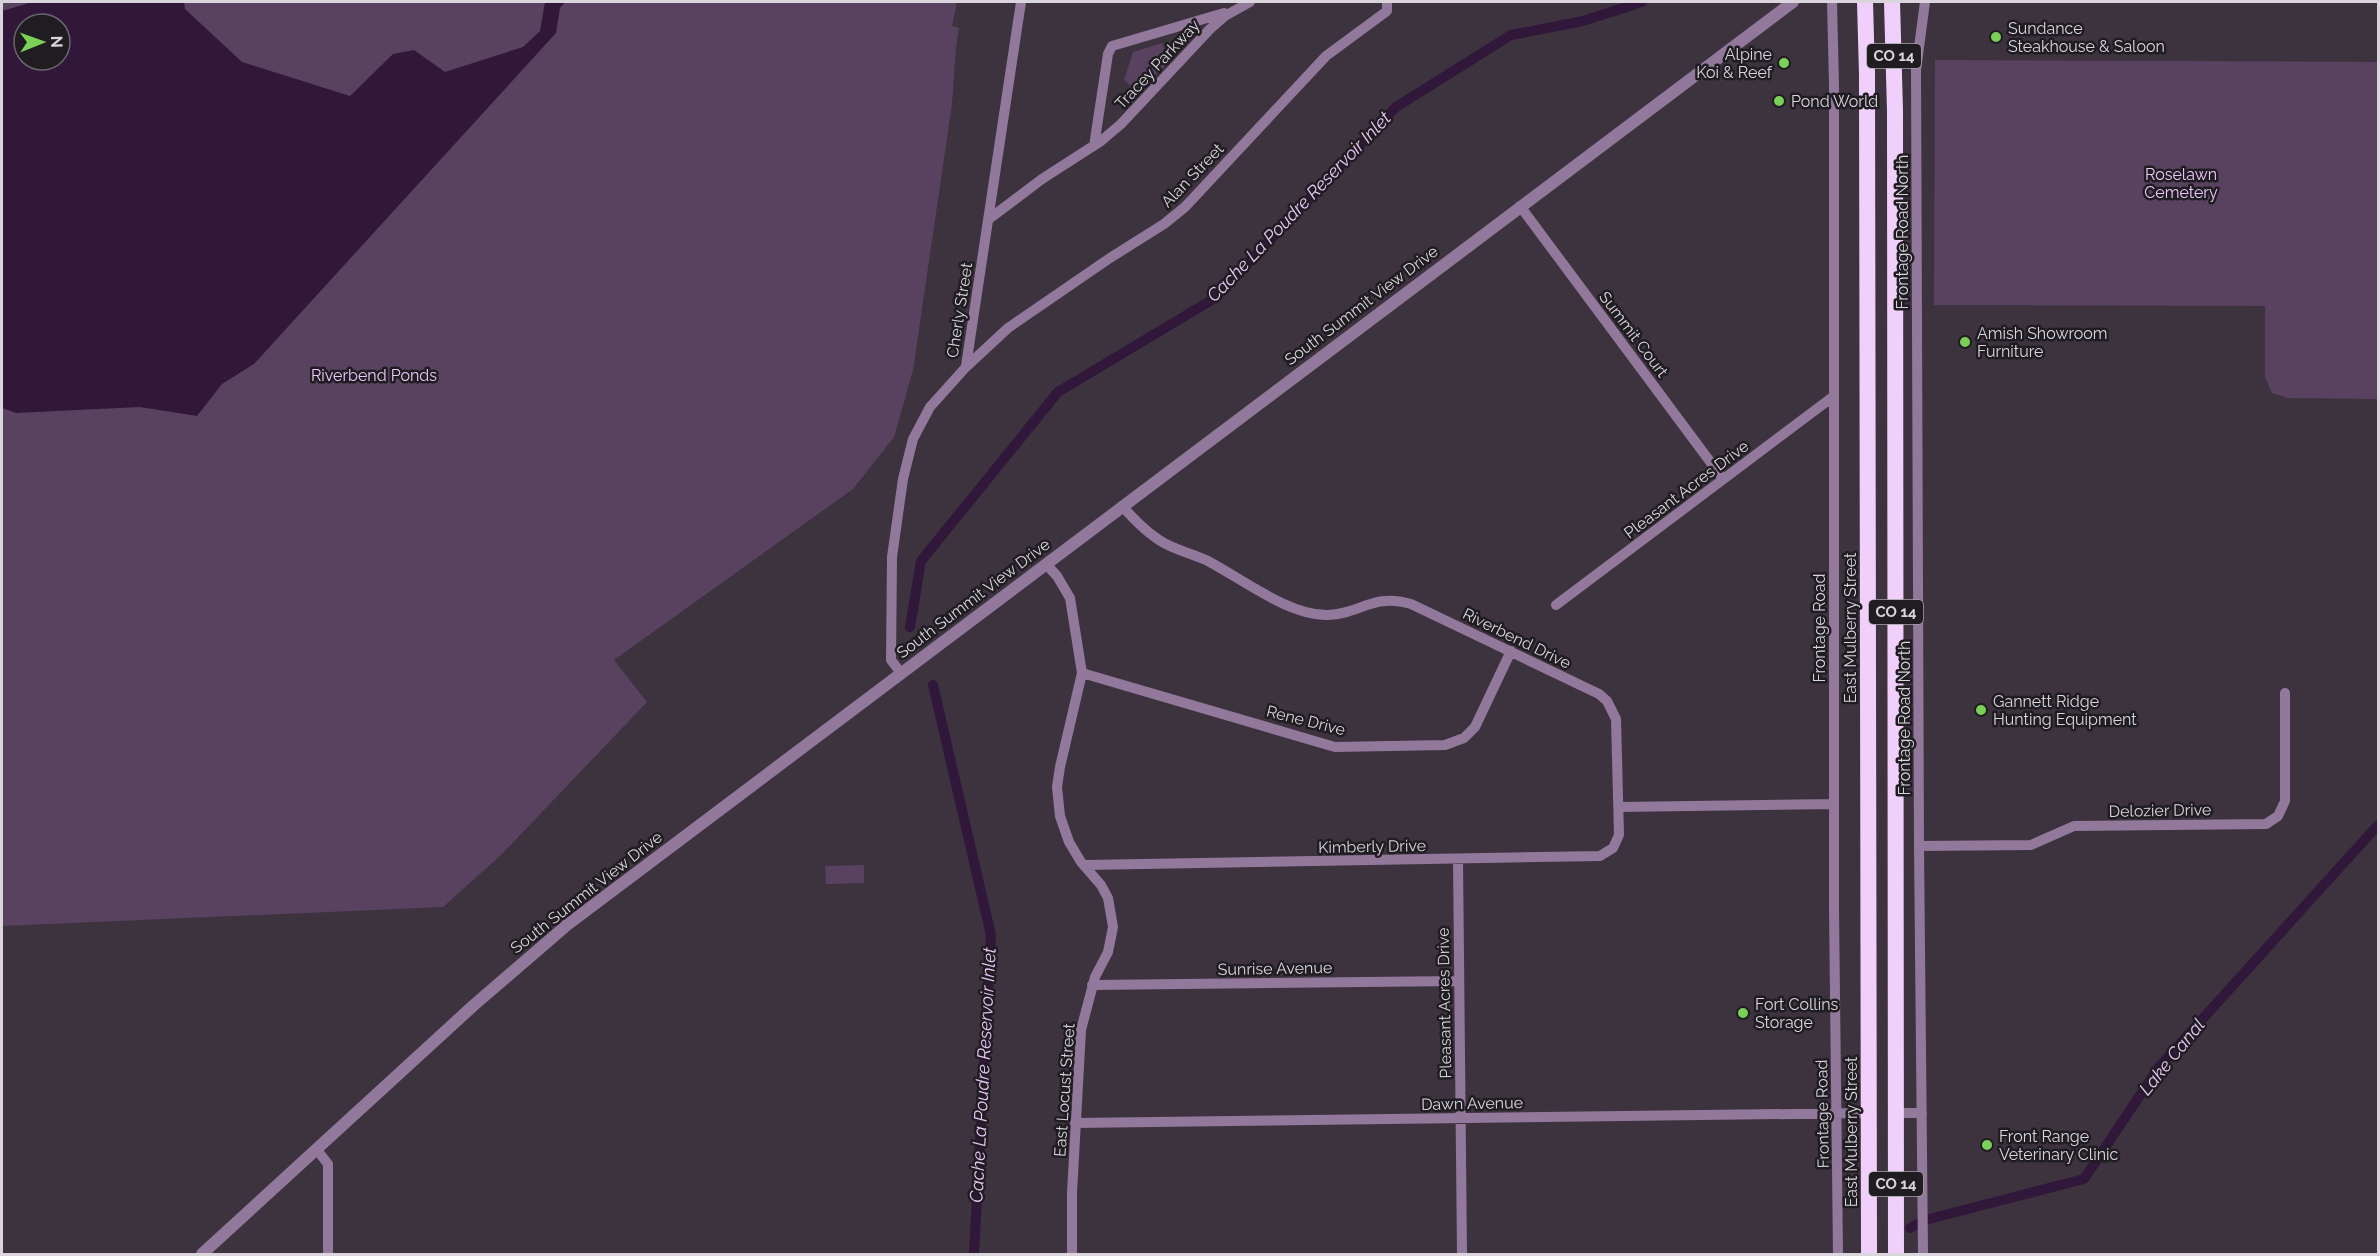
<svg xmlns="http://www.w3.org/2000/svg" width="2380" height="1256" font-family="Raleway,sans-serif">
	<rect width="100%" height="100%" fill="#3c333f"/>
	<!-- green -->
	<path fill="#584260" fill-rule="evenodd" d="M2,2H957L952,26L959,28C953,58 955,88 950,118L913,370L894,437L853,489L614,660L647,702L501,855L443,907L2,926ZM24,24H60V60H24Z
		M1162,43L1170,62L1136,90L1124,80L1133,52Z
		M1935,60L2378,62V399L2288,398L2272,393L2265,377V306L1934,305Z
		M864,865V883L826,884L825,866Z"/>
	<!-- water -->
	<path fill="#31183a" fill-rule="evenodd" d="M28,2H184L185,9L242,62L350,96L393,54L414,50L445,72L523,47L540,31L545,2H565L560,8L556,33L254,364L222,384L197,416L140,407L16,413L2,408V11L26,4ZM24,24H60V60H24Z"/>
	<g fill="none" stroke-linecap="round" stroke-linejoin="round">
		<!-- canal -->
		<path stroke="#31183a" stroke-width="10" d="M910,627L921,561L1058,392L1215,298L1396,107L1511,35L1583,21L1642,2
			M933,685L991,935L974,1254
			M1929,1219L2084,1179L2159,1067L2378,825
			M1910,1228L1917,1224"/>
		<!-- minor -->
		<path stroke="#92789a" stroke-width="10" d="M1832,2L1834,86V909L1838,1254
			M1094,146L1108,54L1112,46L1224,13
			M1520,206L1723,479
			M989,219L1042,179L1101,141L1121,124L1210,29L1225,16L1250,2
			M966,366L1021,2
			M1046,564L1057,576L1070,598L1082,673L1060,767L1057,787L1060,816L1069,842L1081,862L1101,885L1108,898L1113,927L1108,952L1095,977L1081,1030L1072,1193V1254
			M1556,605L1834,396
			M901,673L891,660L892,557L903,479L913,439L930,407L966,367L1008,328L1110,258L1164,224L1185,207L1326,56L1387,11V2
			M1082,673L1335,747L1445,745L1464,738L1475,727L1511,651
			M1619,807L1834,804
			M1919,846L2031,845L2074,826L2266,824L2278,816L2285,801V693
			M1458,859L1462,1254
			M1085,865L1600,856L1613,848L1619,835L1616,719L1607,701L1599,694L1411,604C1371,593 1362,614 1327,615C1287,615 1241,578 1206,560C1191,553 1174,550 1159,540C1145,531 1134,519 1122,506
			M1092,985L1459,981
			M1896,1113H1922
			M1075,1123L1869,1113
			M317,1150L328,1164V1254
			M1923,1254L1919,846L1916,70L1925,2"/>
		<!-- tertiary -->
		<path stroke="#92789a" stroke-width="12" d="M202,1254L474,1005L567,925L1793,2"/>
		<!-- trunk -->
		<path stroke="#f0d0fb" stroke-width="16" d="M1865,2L1867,74L1869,1254
			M1892,2L1895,111L1896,1254"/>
	</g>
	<!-- markers -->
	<g fill="#7bd156" stroke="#201d22" stroke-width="2">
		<circle cx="1996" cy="37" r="6"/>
		<circle cx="1784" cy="63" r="6"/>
		<circle cx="1779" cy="101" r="6"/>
		<circle cx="1965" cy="342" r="6"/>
		<circle cx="1981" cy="710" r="6"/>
		<circle cx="1743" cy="1013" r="6"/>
		<circle cx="1987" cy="1145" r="6"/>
	</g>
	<g text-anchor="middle" stroke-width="5" stroke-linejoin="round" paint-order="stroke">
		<!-- shield labels -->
		<g fill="#201d22" stroke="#a29ea4" stroke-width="1.5">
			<rect x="1867" y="44" width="54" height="24" rx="4.5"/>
			<rect x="1869" y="600" width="54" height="24" rx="4.5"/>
			<rect x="1869" y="1172" width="54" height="24" rx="4.5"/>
		</g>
		<g font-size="15" font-weight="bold" fill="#dad5dc">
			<text x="1894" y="61">CO 14</text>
			<text x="1896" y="617">CO 14</text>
			<text x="1896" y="1189">CO 14</text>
		</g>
		<!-- poi labels -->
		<g font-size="16" fill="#dad5dc" stroke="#201d22" text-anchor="start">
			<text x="2008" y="34">Sundance<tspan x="2008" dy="18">Steakhouse &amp; Saloon</tspan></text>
			<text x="1772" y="60" text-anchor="end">Alpine<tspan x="1772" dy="18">Koi &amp; Reef</tspan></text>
			<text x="1791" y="107">Pond World</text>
			<text x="1977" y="339">Amish Showroom<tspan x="1977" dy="18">Furniture</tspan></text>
			<text x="1993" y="707">Gannett Ridge<tspan x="1993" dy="18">Hunting Equipment</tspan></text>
			<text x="1755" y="1010">Fort Collins<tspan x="1755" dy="18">Storage</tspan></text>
			<text x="1999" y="1142">Front Range<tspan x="1999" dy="18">Veterinary Clinic</tspan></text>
		</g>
		<!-- street labels -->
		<g font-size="16" fill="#dad5dc" stroke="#201d22">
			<text transform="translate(1157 64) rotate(-47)" y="6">Tracey Parkway</text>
			<text transform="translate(1192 175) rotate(-46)" y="6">Alan Street</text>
			<text transform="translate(1902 232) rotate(-90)" y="6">Frontage Road North</text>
			<text transform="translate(1361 305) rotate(-37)" y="6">South Summit View Drive</text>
			<text transform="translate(959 310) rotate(-81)" y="6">Cherly Street</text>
			<text transform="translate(1634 334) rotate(53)" y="6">Summit Court</text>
			<text transform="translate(1686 489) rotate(-37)" y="6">Pleasant Acres Drive</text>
			<text transform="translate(973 598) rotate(-37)" y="6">South Summit View Drive</text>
			<text transform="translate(1819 628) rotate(-90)" y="6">Frontage Road</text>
			<text transform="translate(1850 628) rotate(-90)" y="6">East Mulberry Street</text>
			<text transform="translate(1517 638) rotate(26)" y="6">Riverbend Drive</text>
			<text transform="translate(1904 718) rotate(-90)" y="6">Frontage Road North</text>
			<text transform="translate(1306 720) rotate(14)" y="6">Rene Drive</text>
			<text transform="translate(2160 810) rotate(-1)" y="6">Delozier Drive</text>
			<text transform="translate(1372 846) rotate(-1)" y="6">Kimberly Drive</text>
			<text transform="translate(586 892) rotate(-38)" y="6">South Summit View Drive</text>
			<text transform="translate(1275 968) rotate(-1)" y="6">Sunrise Avenue</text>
			<text transform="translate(1444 1003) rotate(-91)" y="6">Pleasant Acres Drive</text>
			<text transform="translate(1064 1090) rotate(-86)" y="6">East Locust Street</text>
			<text transform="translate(1472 1103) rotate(-1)" y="6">Dawn Avenue</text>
			<text transform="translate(1822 1114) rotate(-91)" y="6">Frontage Road</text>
			<text transform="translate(1851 1132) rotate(-90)" y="6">East Mulberry Street</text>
		</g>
		<!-- park labels -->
		<g font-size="16" fill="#ecc6f9" stroke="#201d22">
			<text x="2181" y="180">Roselawn<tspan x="2181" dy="18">Cemetery</tspan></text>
			<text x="374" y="381">Riverbend Ponds</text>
		</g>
		<!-- water labels -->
		<g font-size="18" font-style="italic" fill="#ebc6f8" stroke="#201d22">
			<text transform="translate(1299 207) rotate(-46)" y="6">Cache La Poudre Reservoir Inlet</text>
			<text transform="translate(2172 1057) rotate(-51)" y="6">Lake Canal</text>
			<text transform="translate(983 1075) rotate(-87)" y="6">Cache La Poudre Reservoir Inlet</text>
		</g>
	</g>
	<!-- border -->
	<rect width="2380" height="1256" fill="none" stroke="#dad5dc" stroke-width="6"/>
	<!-- north arrow -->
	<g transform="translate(42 42) rotate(89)"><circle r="28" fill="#201d22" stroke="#6a676c" stroke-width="1.5"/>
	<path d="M0-4.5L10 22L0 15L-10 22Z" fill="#7bd156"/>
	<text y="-9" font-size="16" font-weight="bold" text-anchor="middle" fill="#dad5dc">N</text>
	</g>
</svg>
